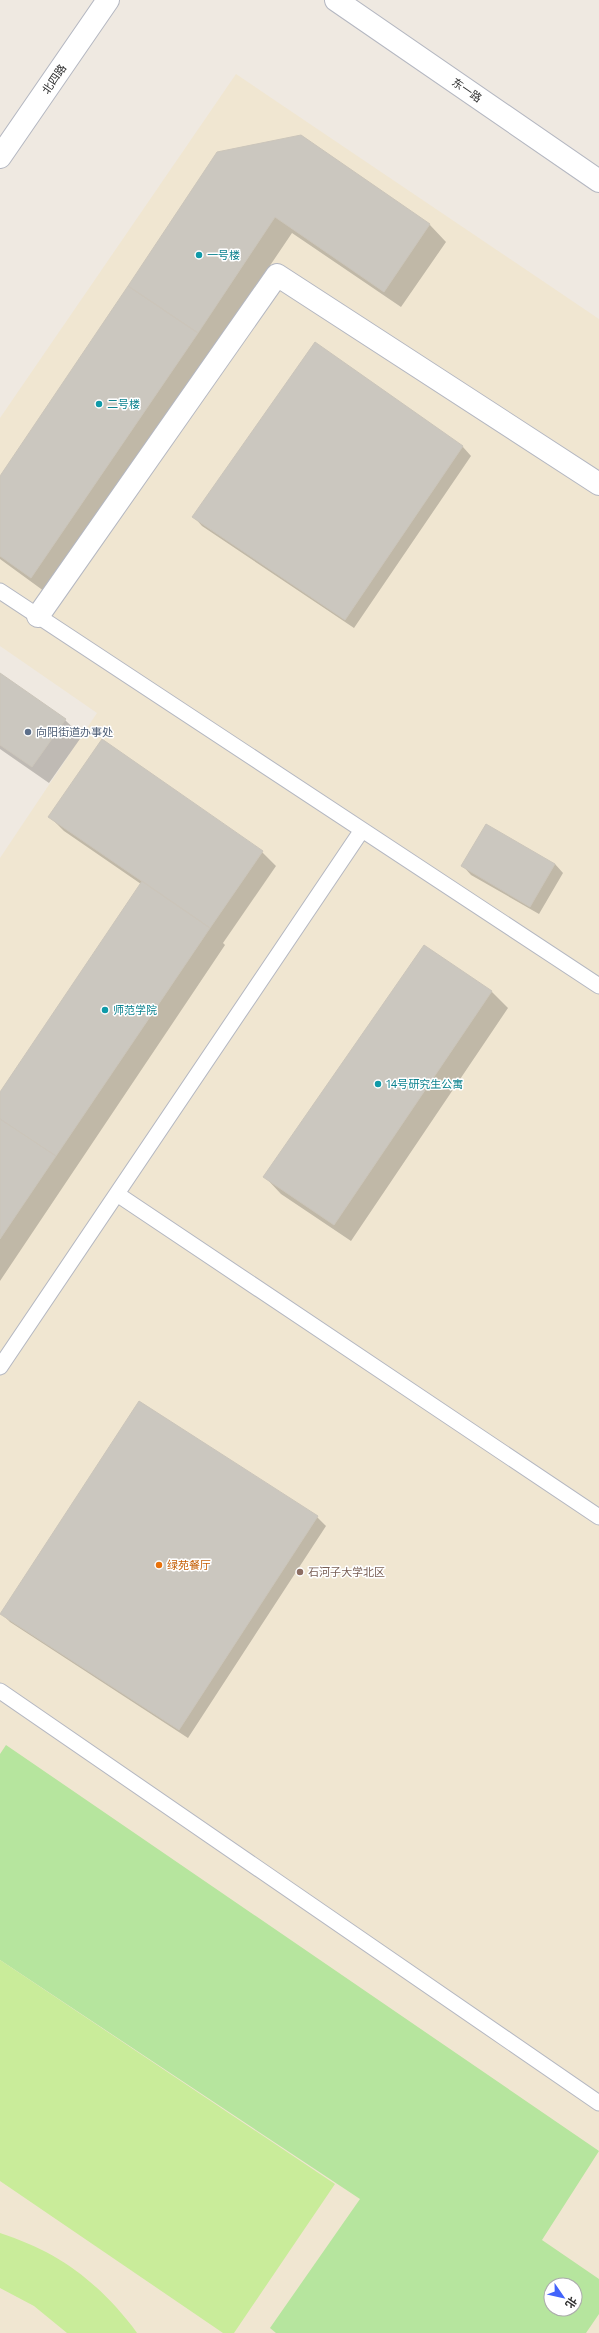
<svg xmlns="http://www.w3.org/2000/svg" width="599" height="2333" font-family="Commissioner,'Noto Sans SC',sans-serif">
	<rect width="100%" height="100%" fill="#efe9e1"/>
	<!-- education -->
	<path fill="#f0e6d1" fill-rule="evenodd" d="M236,74L599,319V2333H0V858L97,713L0,646V418ZM551,2285H575V2309H551Z"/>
	<!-- green -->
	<path fill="#b6e59e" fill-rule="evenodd" d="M6,1745L599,2151L542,2240L599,2279V2314L586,2333H276L270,2328L360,2199L0,1960V1754ZM551,2285H575V2309H551Z"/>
	<!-- pitch -->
	<path fill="#c9ec9a" d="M0,1960L335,2184L234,2333H223L0,2181Z
		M0,2233C48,2249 81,2269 116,2307C123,2315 131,2324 137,2333H67L34,2306L0,2288Z"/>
	<!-- shadow -->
	<path fill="#0003" d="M301,136L430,225L446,242L401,307L292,233L48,594L0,559V477Z
		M315,343L463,447L471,456L354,628L202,526L194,517Z
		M0,674L65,720L82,736L49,783L0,749Z
		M50,817L262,852L276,866L223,943L225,945L0,1281V1096L141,884L64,831Z
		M555,864L563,873L539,914L471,875L463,866Z
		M491,991L508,1008L351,1241L281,1194L265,1177Z
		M140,1402L317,1517L326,1526L188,1738L10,1622L2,1614Z"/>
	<!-- building -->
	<path fill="#cbc7bf" stroke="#cbc5ba" d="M301,135L430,224L384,292L275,217L198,333L128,286L217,152Z
		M128,286L198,333L31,578L0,556V476Z
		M315,342L463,446L345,620L192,517Z
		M0,673L66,719L32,767L0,745Z
		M102,739L263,851L210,928L48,817Z
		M486,824L555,864L530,907L461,866Z
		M142,881L210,928L56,1156L0,1119V1092Z
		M424,945L492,991L334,1225L263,1177Z
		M0,1119L56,1156L0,1239Z
		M139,1401L318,1516L179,1730L0,1614Z"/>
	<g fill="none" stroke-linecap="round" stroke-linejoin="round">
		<defs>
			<path id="lane" d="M0,591L599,986
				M117,1194L599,1517
				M0,1367L362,830
				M0,1691L599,2103"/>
			<path id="street" d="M38,616L277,275L599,484"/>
			<path id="secondary" d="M336,0L599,181
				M0,157L108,0"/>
		</defs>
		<!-- lane casing -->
		<use href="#lane" stroke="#b4b7c1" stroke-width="17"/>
		<!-- street casing -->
		<use href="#street" stroke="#b4b7c1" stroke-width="24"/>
		<!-- secondary casing -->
		<use href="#secondary" stroke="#b4b7c1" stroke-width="24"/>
		<!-- lane -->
		<use href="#lane" stroke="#fff" stroke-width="15"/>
		<!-- street -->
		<use href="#street" stroke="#fff" stroke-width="22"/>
		<!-- secondary -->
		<use href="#secondary" stroke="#fff" stroke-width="22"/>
	</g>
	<!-- markers -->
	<g fill="#0f9aa8" stroke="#fff" stroke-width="1.5">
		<circle cx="199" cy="255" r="4"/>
		<circle cx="99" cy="404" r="4"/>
		<circle cx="105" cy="1010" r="4"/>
		<circle cx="378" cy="1084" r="4"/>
	</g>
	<circle fill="#5c6f8a" stroke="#fff" stroke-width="1.5" cx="28" cy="732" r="4"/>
	<circle fill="#e8710a" stroke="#fff" stroke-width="1.5" cx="159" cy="1565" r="4"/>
	<circle fill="#8d6e63" stroke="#fff" stroke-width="1.5" cx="300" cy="1572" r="4"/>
	<g text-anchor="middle" stroke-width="3" stroke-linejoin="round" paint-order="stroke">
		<!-- street labels -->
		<g font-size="11" fill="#2e2e2e" stroke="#fff">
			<text transform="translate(54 79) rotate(-56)" y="4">北四路</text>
			<text transform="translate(467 90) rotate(34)" y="4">东一路</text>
		</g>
		<!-- culture labels -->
		<g font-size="11" fill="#0d838f" stroke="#fff" text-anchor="start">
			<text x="207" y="259">一号楼</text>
			<text x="107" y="408">二号楼</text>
			<text x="113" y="1014">师范学院</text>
			<text x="386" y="1088">14号研究生公寓</text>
		</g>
		<!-- service labels -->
		<g font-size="11" fill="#4e5e75" stroke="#fff" text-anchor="start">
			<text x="36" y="736">向阳街道办事处</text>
		</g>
		<!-- food labels -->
		<g font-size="11" fill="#c56008" stroke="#fff" text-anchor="start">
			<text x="167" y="1569">绿苑餐厅</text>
		</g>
		<!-- education labels -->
		<g font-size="11" fill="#785e54" stroke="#fff" text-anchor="start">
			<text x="308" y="1576">石河子大学北区</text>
		</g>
	</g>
	<!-- north arrow -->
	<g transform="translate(563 2297) rotate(124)"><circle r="19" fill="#ffffff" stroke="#ababab"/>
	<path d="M0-3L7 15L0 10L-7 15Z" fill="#4264fb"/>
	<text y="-6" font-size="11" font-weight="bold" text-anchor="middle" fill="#2e2e2e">北</text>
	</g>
</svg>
